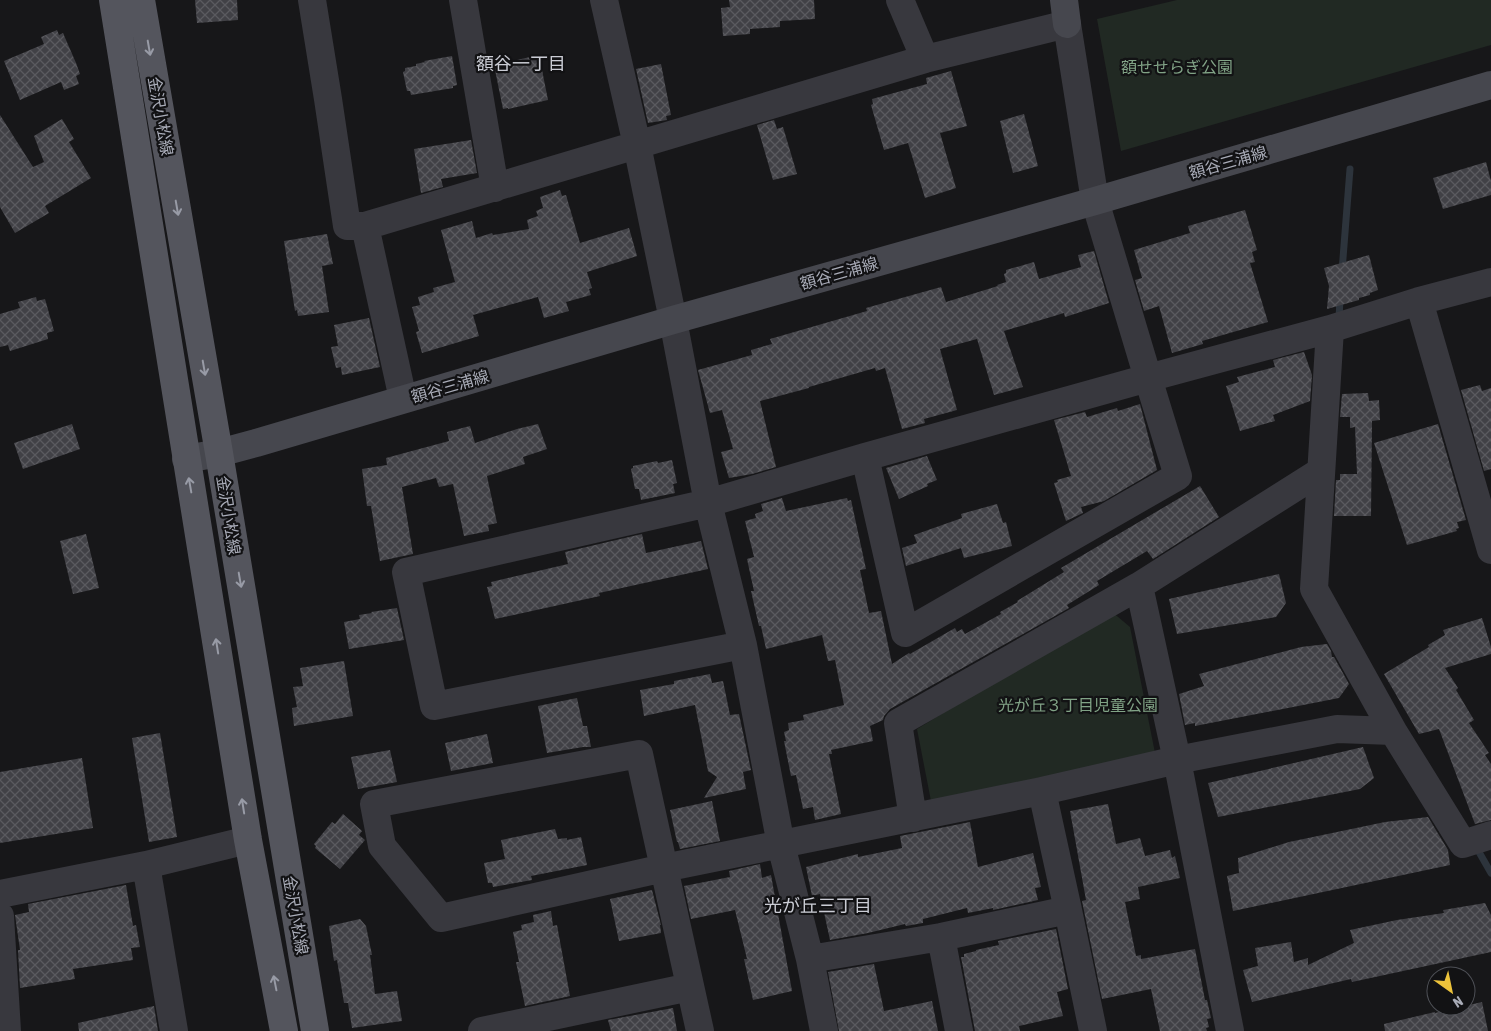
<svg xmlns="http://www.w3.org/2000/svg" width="1491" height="1031" font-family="'Asap Condensed','Noto Sans JP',sans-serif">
	<defs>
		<pattern id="building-cross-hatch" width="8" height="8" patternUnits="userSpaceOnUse" patternTransform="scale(1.25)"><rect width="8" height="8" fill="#414146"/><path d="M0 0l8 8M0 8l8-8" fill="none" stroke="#5a5a5f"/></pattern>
	</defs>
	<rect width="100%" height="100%" fill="#171719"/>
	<!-- park -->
	<path fill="#212923" d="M1177,0H1491V45L1121,151L1097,19Z
		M1111,611L1130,627L1155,753L931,801L917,729Z"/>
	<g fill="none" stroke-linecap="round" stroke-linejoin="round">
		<!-- stream -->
		<path stroke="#2d343c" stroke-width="7" d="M1342,271L1350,169
			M1339,321L1340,297
			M1475,845L1491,873"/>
	</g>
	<!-- building -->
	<path fill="url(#building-cross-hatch)" d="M195,0H237L238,20L197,23Z
		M729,0H814L815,19L780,21V27L750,29V34L723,36L721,8L730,7Z
		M57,30L59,35L63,33L76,63L80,74L76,76L79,84L64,90L61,82L20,100L4,61L44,44L41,37Z
		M539,55L548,100L508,109V108L503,109L494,65Z
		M452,56L457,85L453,86V88L411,95L410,91H407L403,72L405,71V68L416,66V64L425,62L424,61Z
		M661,64L671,115L666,116L667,120L648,123L636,69Z
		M951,71L967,126L940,133L956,188L925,198L908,143L884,150L871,105L873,104L872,99L927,84L926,78Z
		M1024,114L1038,166L1013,173L1000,121Z
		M0,115L33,167L44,162L34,136L62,119L74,139L69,142L91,178L45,206L49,213L15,233L0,207Z
		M774,120L777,129L783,127L797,174L773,180L757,125Z
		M471,140L477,173L441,179L443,187L421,193L414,149Z
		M1486,162L1491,181V195L1443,209L1433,178Z
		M560,190L562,196L566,195L580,243L629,228L637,256L587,272L592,288L589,289L591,295L566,302L569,311L544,318L538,297L473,315L479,336L422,353L416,332L419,331L412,307L420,305L418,297L434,292L433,288L455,282L441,230L472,221L476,238L492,233L493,235L529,229L527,220L538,216L536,211L543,208L540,197Z
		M1245,210L1257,250L1252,252L1255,262L1250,263L1268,322L1202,341L1203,344L1172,353L1159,306L1144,311L1135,280L1142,278L1134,250L1190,233L1188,226Z
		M327,234L333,264L322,266L329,312L298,316L297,310L295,311L284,241Z
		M1094,251L1109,303L1065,317L1064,313L1004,331L1023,387L994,395L977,339L940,349L957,410L924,419L925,423L902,429L885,368L876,371L875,368L809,387V388L760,401L776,467L752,474L729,478L721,452L733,449L722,410L710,413L698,370L752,355L751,350L772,344L770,339L867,311L866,308L941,287L946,302L998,286L997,285L1006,282L1004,274L1006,273V270L1034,262L1039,279L1081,267L1078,255Z
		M1369,255L1378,290L1370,293V295L1359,298V300L1327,309L1329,286L1324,268Z
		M36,297L37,301L45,299L54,331L47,333L48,339L10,351L8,345L0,347V314L20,308L18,302Z
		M369,318L380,367L342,375L341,367L336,368L331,347L338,346L334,325Z
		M1304,352L1312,375L1310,401L1273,415L1275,421L1240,431L1226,386L1239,382L1237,377L1275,367L1273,360Z
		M1480,385L1482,391L1491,388V469L1484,471L1461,390Z
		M1368,393L1369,401L1379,400L1380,420L1372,421L1371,516H1334L1336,480H1340V474H1357L1355,427L1350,428V417H1340L1342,394Z
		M1140,404L1157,470L1104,501L1081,507L1083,513L1066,521L1054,483L1058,482L1057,480L1071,476L1054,420L1085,412L1087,417L1117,408L1118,411Z
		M72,424L80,449L23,469L14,443Z
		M538,424L547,449L523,457L525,464L487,476L497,523L488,525L489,531L464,536L453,484L439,487L436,478L402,487L413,554L380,561L371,506H367L362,469L387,465L386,458L449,441L447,432L470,426L475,443L517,429Z
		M1438,424L1466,520L1457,522L1459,528L1456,529L1457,531L1407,545L1374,443Z
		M927,456L937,480L927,484L928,486L899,499L886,468Z
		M672,460L677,483L673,484L675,493L641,500L639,489H635L631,469L633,468V466L657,461L658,463Z
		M1200,486L1219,517L1153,559L1147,551L1097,581L1099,585L1067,605L1069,608L890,709L884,716L883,720L870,726L873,741L831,750L832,754H829L841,814L815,820L813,807L803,809L796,775L791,776L784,741H786L784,732L789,730L788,723L804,720L803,715L844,705L835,660L828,661L822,635L766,649L761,626H759L751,591H754L747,559L754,557L745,521L756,518L755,514L763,511L761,504L782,498L786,511L847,498L848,501L851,500L866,569L860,570L869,613L881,611L892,664L909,653L910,654L955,628L957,632L962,629L965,634L1001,614L1000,612L1018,602L1017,601L1064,572L1061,568Z
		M997,504L1003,523L1006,522L1012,546L964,558L961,548L906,566L902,548L917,543L914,535L962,518L961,514Z
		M86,534L99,588L73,594L60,541Z
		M642,534L646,553L701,541L708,569L599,593L600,596L495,619L487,587L492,586L491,582L568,564L565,552Z
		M1279,574L1286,603L1276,617L1177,634L1169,599Z
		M397,608L404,640L349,649L344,622L360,619L359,615L372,613L371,612Z
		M1482,618L1491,647V654L1445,668L1458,688L1456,690L1474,720L1469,723L1489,753L1485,755L1491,764V820L1475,824L1439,729L1419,734L1384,674L1429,647L1428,645L1445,635L1443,630Z
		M1327,644L1331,651L1332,657H1334L1349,684L1339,698L1195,726V723L1185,725L1179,694L1204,686L1199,674L1301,647Z
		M344,661L353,716L294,726L292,708L297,707L293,687L303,686L300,668Z
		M710,674L712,683L723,681L730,715L739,714L751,770L743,772L746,789L704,798L717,777L708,771L695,705L644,716L640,690L674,684V681Z
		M577,698L583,726H587L591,747H583L547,753L538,706Z
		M160,733L177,837L149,842L132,738Z
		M487,734L493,763L451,771L445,743Z
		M1363,747L1374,778L1360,789L1218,817L1208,783Z
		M390,750L397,782L358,789L351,757Z
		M82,758L93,828L0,843V772Z
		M712,801L720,841L680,849L678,842H677L670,810Z
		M1108,804L1116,844L1140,838L1145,856L1170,850L1172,858L1175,856L1180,878L1138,887L1140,899L1125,902L1136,956L1141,955V959L1195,949L1205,1000H1207L1211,1018L1207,1019L1209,1027L1206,1028L1207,1031H1160L1151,989L1102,999L1082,901L1086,900L1070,811Z
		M343,814L362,831L359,835L365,840L340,869L315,848L316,846L314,844L332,822L335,824Z
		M1428,817L1448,850L1450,865L1233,911L1227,876L1239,873L1238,858L1289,842L1385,822Z
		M970,822L978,867L1033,853L1041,887L1035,888L1038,900L993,910V908L968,913L967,908L923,919V923L906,926L905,924L868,933L830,940L820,894L812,896L806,867L858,854V857L902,848L900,836Z
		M555,829L558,839L567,838V840L581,837L587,865L531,876L532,880L493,887L492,883H488L484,863L505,859L501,840Z
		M760,864L762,878L771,875L792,991L753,1000L744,959H747L735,910L691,919L684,886L730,877L729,871Z
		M126,885L133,926L136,925L140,947L131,948L133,960L73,969L75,979L20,988L18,950H20L15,915L29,912L28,904Z
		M652,890L661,925H660L661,933L619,941L610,899Z
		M1485,903L1491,915V952L1352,982L1351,979L1252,1002L1243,970L1258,966L1255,948L1291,942L1294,962L1308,958V965L1354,943L1350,930L1397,920L1444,913L1443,910Z
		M551,911L553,926L557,925L570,996L525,1006L516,962H519L513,932L522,930L521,925L534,922L533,915Z
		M360,919L366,926L372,955H370L375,994L397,991L402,1021L352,1028L348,1003H344L337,960L334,961L329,926Z
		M1056,929L1068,989L1057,992L1063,1016L1019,1026L1020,1031H975L961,957H964V954L976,951V950L999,945L998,941Z
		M874,964L884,1011L932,1001L938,1031H839L828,972Z
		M1482,1002L1488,1031H1385L1384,1024L1435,1012V1013Z
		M154,1006L158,1031H79L78,1023Z
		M673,1008L677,1031H611L608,1020Z"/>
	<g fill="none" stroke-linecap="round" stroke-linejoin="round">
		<!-- street -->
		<path stroke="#38383e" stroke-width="28" d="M312,0L328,99L347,226H365L925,59
			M463,0L495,188
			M604,0L637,145L673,320L708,503L743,645L781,845L810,959L824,1031
			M365,226L403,399
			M1419,301L1491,550
			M1330,329L1419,301L1491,282
			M865,457L905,633L1178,476L1148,378L1330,329L1314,589L1393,731
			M1139,586L1321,471
			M743,645L434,706L406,572L708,503L865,457L1148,378L1095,201L1067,24L925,59L900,0
			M639,754L664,868L441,918L382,846L374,804Z
			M913,818L898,723L1139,586L1177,760L1230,1031
			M146,865L174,1031
			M0,894L146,865L248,840
			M1068,910L1093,1031
			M0,916L7,1031
			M941,937L959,1031
			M810,959L941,937L1068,910L1042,791L1177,760L1337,729L1393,731L1463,844L1491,835
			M482,1031L690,987
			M700,1031L664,868L1042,791"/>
		<!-- secondary -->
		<path stroke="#46474e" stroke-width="28" d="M1064,0L1067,24
			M186,459L219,453L256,443L673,320L1095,201L1491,85"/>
		<!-- primary -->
		<path stroke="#54555d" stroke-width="28" d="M113,0L248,840L284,1031
			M141,0L219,453L315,1031"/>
	</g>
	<!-- one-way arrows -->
	<defs><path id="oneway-shaft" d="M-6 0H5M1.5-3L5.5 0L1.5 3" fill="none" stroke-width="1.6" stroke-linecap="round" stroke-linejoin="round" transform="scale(1.25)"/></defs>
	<g stroke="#989ba6">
		<use href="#oneway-shaft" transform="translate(149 48) rotate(80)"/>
		<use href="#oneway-shaft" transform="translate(177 208) rotate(80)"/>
		<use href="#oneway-shaft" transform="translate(204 368) rotate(80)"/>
		<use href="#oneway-shaft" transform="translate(190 485) rotate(-100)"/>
		<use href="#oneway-shaft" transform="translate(240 580) rotate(80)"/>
		<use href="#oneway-shaft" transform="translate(217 646) rotate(-99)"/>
		<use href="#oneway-shaft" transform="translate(243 806) rotate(-99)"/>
		<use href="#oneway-shaft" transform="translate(275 983) rotate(-101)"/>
	</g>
	<g text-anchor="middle" stroke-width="4.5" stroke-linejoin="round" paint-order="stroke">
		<!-- park labels -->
		<g font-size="16" fill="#81a386" stroke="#121214">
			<text x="1177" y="73">額せせらぎ公園</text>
			<text x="1078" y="711">光が丘３丁目児童公園</text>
		</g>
		<!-- street labels -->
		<g font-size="16" fill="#a9acb8" stroke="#121214">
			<text transform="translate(161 116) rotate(80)" y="6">金沢小松線</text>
			<text transform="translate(1228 162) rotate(-16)" y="6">額谷三浦線</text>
			<text transform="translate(839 273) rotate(-16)" y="6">額谷三浦線</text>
			<text transform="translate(450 386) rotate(-16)" y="6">額谷三浦線</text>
			<text transform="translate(229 515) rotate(81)" y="6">金沢小松線</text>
			<text transform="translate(296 915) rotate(80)" y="6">金沢小松線</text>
		</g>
		<!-- neighbourhood labels -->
		<g font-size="18" fill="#caccd4" stroke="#121214">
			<text x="521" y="70">額谷一丁目</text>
			<text x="818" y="912">光が丘三丁目</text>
		</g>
	</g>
	<!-- north arrow -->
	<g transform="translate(1451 991) rotate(147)"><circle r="24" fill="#121214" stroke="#4e5056"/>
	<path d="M0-4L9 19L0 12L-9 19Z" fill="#edc33b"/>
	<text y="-8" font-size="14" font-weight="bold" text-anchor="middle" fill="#a9acb8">N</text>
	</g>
</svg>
